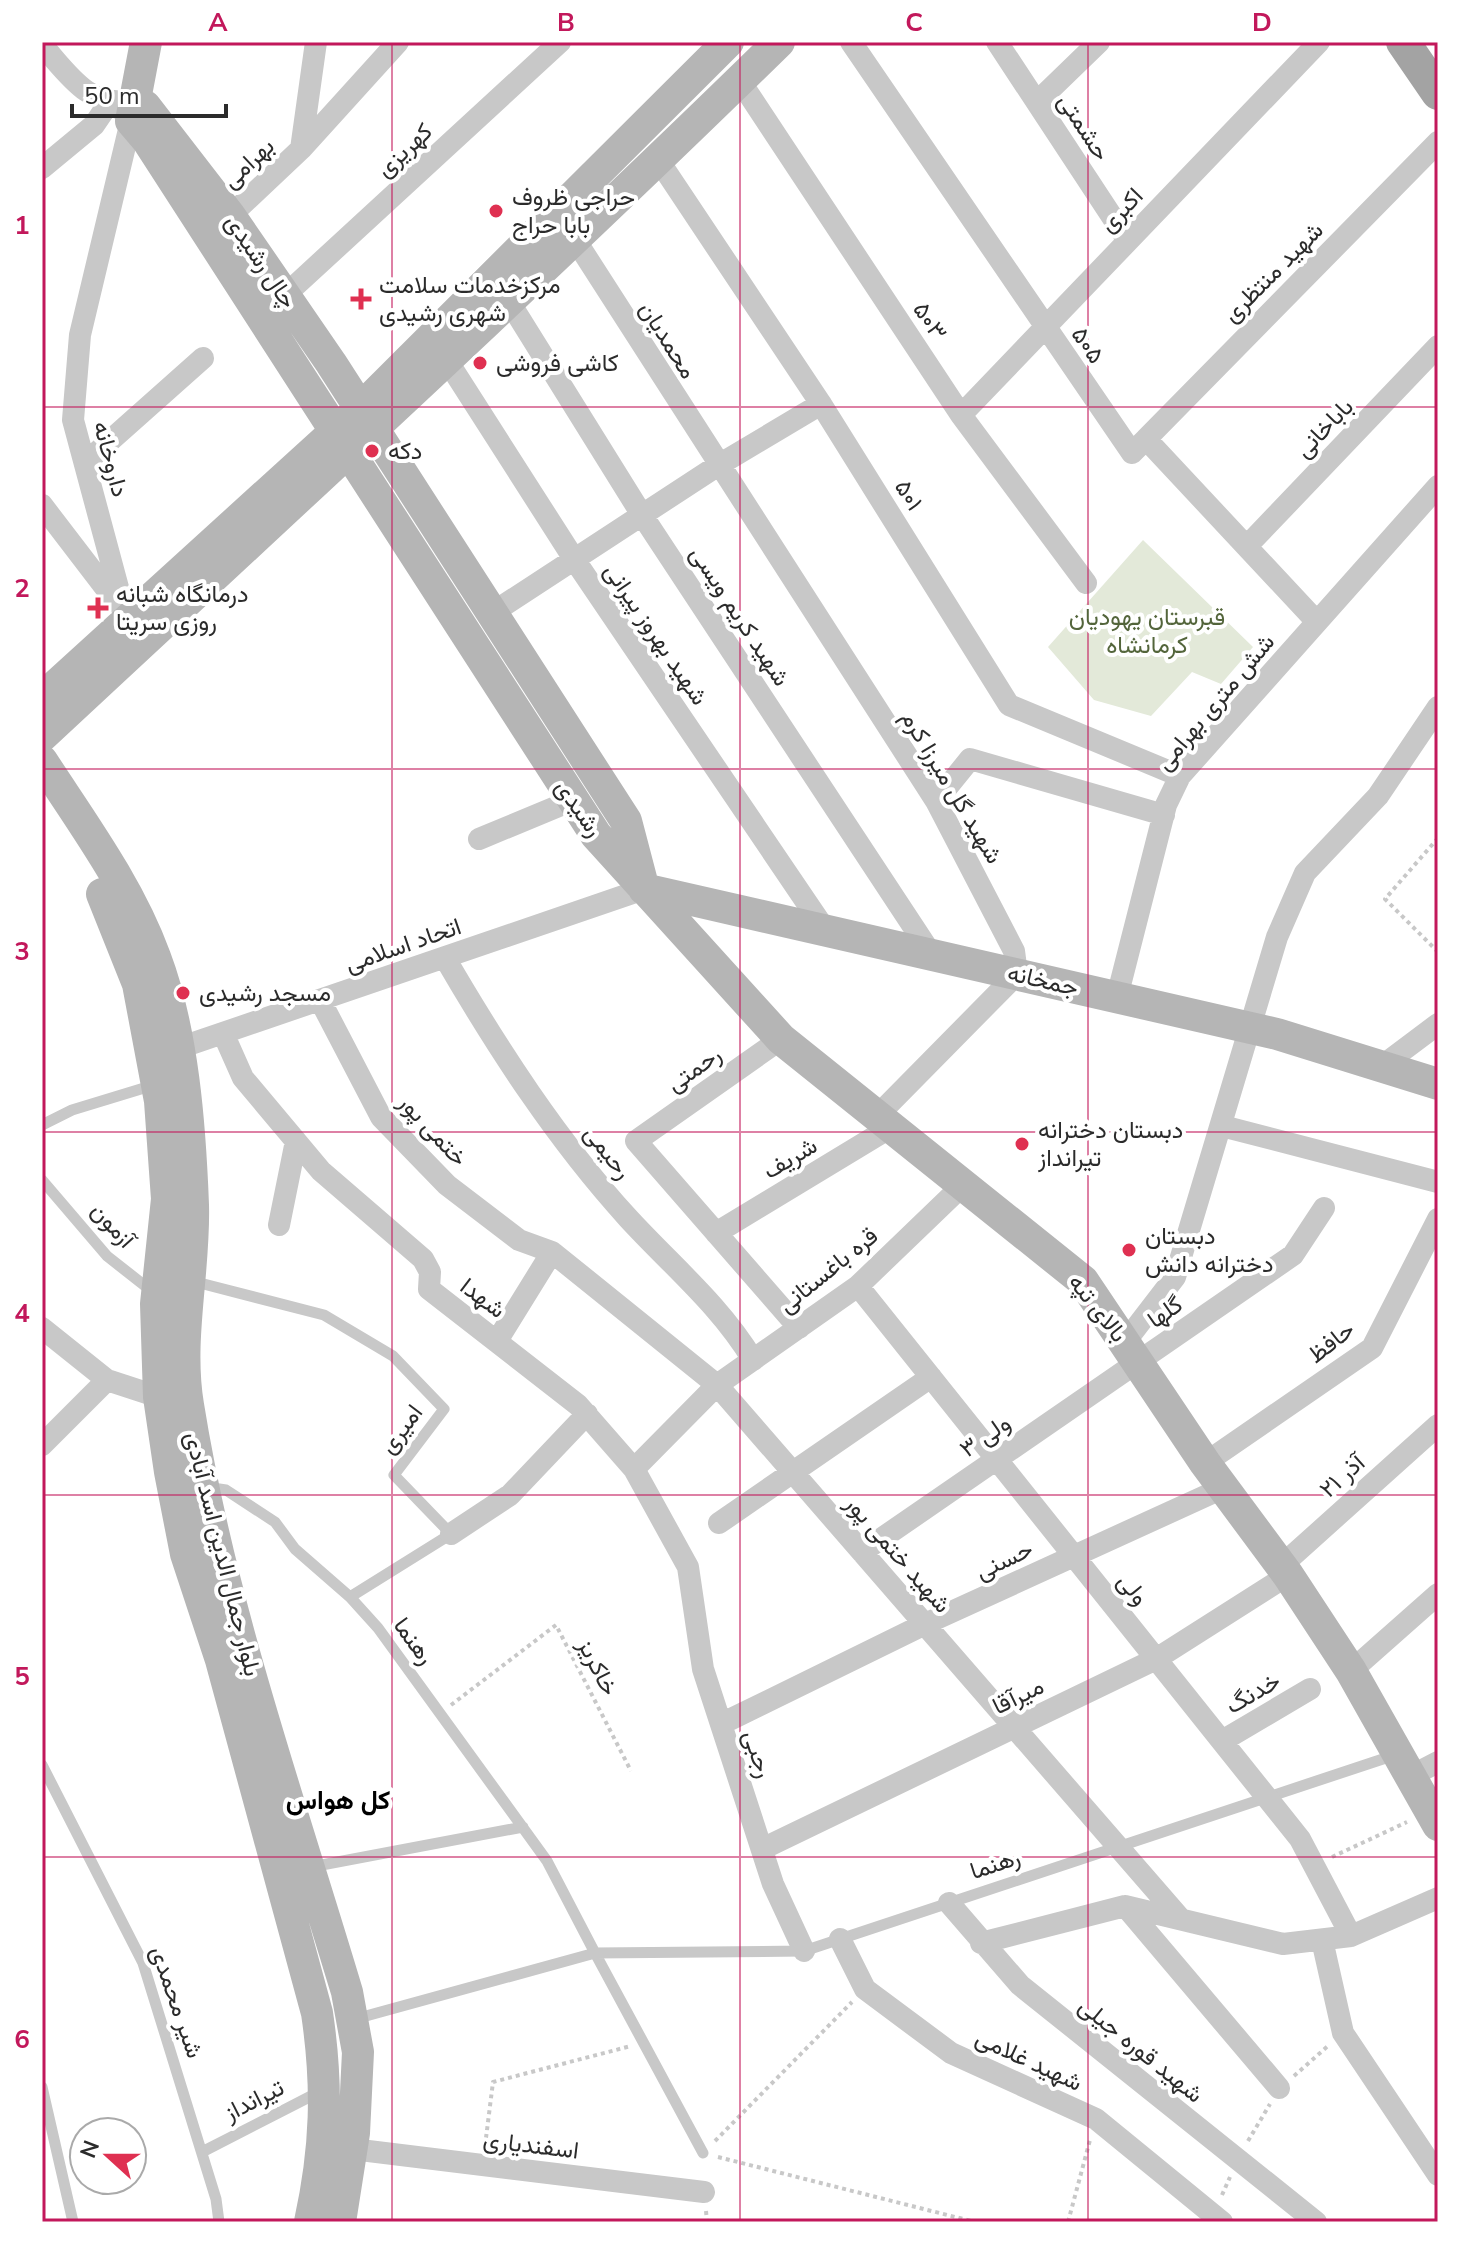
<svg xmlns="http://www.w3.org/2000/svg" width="1480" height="2264" font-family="'Nunito Sans',Vazirmatn,sans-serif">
	<rect width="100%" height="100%" fill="#fff"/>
	<!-- green -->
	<path fill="#e3e9d9" d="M1143,540L1253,647L1221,684L1192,672L1151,716L1094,700L1048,647Z"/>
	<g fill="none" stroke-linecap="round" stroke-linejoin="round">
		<!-- path -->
		<path stroke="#c8c8c8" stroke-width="4" stroke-dasharray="4 4" stroke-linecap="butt" d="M1438,838L1385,899L1438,952
			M451,1705L556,1625L631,1771
			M1332,1857L1407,1822
			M1294,2076L1329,2045
			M715,2141L852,2002
			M1248,2141L1270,2104
			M485,2146L493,2082L631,2046
			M718,2157L975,2222
			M1222,2195L1230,2177
			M706,2211L707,2222
			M1068,2222L1090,2140"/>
		<!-- lane -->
		<path stroke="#c8c8c8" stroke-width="11" d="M42,1125L72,1110L154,1085
			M42,1180L107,1256L154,1293
			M192,1281L324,1315L393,1356L444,1409L394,1475L451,1534L350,1597
			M206,1487L226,1490L275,1522L295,1549L350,1597L378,1628L547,1861L595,1953L804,1951L1395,1755
			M42,1765L143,1963L216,2199L219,2222
			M311,1867L523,1827
			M355,2019L595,1953L703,2153
			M42,2087L73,2222
			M202,2152L319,2092"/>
		<!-- street -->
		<path stroke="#c8c8c8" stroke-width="22" d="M851,42L1132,453L1146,439L1317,622
			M997,42L1128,241
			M42,45C66,71 89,109 129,100
			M740,81L961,415L1086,583
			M1037,102L1099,42
			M116,103L131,121L80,335L73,420L127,621
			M301,149L316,42
			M659,161L821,404L1009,705L1180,776
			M42,168L94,125L109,103
			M230,216L301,149L398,42
			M576,241L936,801L1014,951L1017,974L877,1116
			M284,296L560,42
			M510,303L642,515L932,955
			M448,362L574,559L826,931
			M961,415L1319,42
			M1146,439L1438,142
			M85,463L203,358
			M42,505L117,603
			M1247,546L1438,346
			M492,613L717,466L821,404
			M936,801L970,759L1164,815
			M479,839L573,800
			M445,958C498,1049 557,1140 628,1218C671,1265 720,1305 753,1360
			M1117,997L1166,805L1180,776L1438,486
			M320,1000L381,1117L447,1185L519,1240L552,1252L717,1385L1179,1917
			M223,1033L243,1078L321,1171L423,1259L430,1272L429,1289L578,1405L634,1469L688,1567L703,1669L773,1884L804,1951
			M781,1039L636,1141L799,1328
			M179,1048L644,889
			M1382,1066L1438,1024
			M1222,1126L1438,1182
			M279,1225L296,1141
			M716,1233L891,1127
			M858,1286L1300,1839L1351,1936
			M42,1328L107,1380L159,1397
			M497,1341L552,1252
			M1125,1342L1175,1277L1277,937L1305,873L1378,796L1438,707
			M42,1445L107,1380
			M1205,1463L1372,1348L1438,1219
			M634,1469L717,1385L858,1286L963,1185
			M719,1523L931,1377
			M451,1534L510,1495L587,1414
			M862,1552L1293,1255L1324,1208
			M1281,1566L1438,1425
			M1351,1671L1438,1594
			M721,1724L925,1624L1223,1488
			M1222,1741L1310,1689
			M1413,1775L1438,1762
			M762,1849L1156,1659L1288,1575
			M949,1903L1020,1985L1316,2222
			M1125,1906L1279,2088
			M840,1939L865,1989L951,2053L1096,2119L1222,2222
			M1322,1940L1343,2033L1438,2175
			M981,1943L1125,1906L1283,1944L1351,1936L1438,1898
			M352,2149L704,2192"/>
		<!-- secondary -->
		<path stroke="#b5b5b5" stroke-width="32" d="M146,42L131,121L148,141L596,835L781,1039L1083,1281L1205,1463L1288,1575L1351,1671L1438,1825
			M145,106L230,216L331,363L626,821L642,882
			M42,698L361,408L728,42
			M42,736C289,506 538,278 779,42
			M42,761C83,824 129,886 155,957C183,1031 190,1126 193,1205C195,1271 177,1339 188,1405C220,1605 289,1798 347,1992L358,2052L354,2133L340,2222
			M644,889L1277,1034L1438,1084
			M102,894L138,984L160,1101L167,1199L156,1304L159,1397L170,1472L186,1554L221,1660L317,2013C328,2087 326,2149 310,2222"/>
		<!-- primary -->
		<path stroke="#a3a3a3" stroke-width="34" d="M1403,42L1438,93"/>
	</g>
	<!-- grid -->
	<path fill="none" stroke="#c2185b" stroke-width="2" stroke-opacity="0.55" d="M392,42V2222M740,42V2222M1088,42V2222M42,407H1438M42,769H1438M42,1132H1438M42,1495H1438M42,1857H1438"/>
	<!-- markers -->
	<g fill="#df3051" stroke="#fff" stroke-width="3">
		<circle cx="496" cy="211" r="8"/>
		<path d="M357 287h8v8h8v8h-8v8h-8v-8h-8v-8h8z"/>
		<circle cx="480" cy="363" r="8"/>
		<circle cx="372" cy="451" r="8"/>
		<path d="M94 596h8v8h8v8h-8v8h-8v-8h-8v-8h8z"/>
		<circle cx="183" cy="993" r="8"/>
		<circle cx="1022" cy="1144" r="8"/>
		<circle cx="1129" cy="1250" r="8"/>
	</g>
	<g text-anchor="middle" stroke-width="8" stroke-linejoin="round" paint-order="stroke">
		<!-- street labels -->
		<g font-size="24" fill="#2b2b2b" stroke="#fff">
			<text transform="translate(1084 127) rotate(57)" y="8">حشمتی</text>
			<text transform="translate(404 150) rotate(-43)" y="8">کهریزی</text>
			<text transform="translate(248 163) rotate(-43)" y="8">بهرامی</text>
			<text transform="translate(1121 210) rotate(-46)" y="8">اکبری</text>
			<text transform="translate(261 261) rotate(56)" y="8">چال رشیدی</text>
			<text transform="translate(1273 272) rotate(-45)" y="8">شهید منتظری</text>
			<text transform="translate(930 321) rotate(56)" y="8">۵۰۳</text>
			<text transform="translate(668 340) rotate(58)" y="8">محمدیان</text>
			<text transform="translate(1088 345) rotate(55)" y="8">۵۰۵</text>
			<text transform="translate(1324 428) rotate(-46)" y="8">باباخانی</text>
			<text transform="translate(111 459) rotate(75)" y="8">داروخانه</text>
			<text transform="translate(909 495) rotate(58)" y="8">۵۰۱</text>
			<text transform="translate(740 616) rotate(57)" y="8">شهید کریم ویسی</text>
			<text transform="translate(656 634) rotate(56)" y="8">شهید بهروز پیرانی</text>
			<text transform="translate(1215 702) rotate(-50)" y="8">شش متری بهرامی</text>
			<text transform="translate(952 787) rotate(59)" y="8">شهید گل میرزا کرم</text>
			<text transform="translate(579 808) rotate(55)" y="8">رشیدی</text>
			<text transform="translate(403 945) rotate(-19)" y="8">اتحاد اسلامی</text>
			<text transform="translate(1043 980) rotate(13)" y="8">جمخانه</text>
			<text transform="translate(694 1069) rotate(-35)" y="8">رحمتی</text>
			<text transform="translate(433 1130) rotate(47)" y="8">ختمی پور</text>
			<text transform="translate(608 1152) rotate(52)" y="8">رحیمی</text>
			<text transform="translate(790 1158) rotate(-31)" y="8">شریف</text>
			<text transform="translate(113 1225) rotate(48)" y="8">آزمون</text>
			<text transform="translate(828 1270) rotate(-39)" y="8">قره باغستانی</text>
			<text transform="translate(483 1298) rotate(37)" y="8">شهدا</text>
			<text transform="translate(1098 1308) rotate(52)" y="8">بالای تپه</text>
			<text transform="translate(1165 1312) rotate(-35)" y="8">گلها</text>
			<text transform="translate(1331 1342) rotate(-38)" y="8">حافظ</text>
			<text transform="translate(401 1429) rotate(-53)" y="8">امیری</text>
			<text transform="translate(985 1436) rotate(-35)" y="8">ولی ۳</text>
			<text transform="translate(1342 1476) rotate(-42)" y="8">۲۱ آذر</text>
			<text transform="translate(223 1554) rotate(76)" y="8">بلوار جمال الدین اسد آبادی</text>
			<text transform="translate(898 1554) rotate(49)" y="8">شهید ختمی پور</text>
			<text transform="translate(1004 1560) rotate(-25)" y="8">حسنی</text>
			<text transform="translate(1133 1589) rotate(51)" y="8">ولی</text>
			<text transform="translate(414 1641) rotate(54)" y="8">رهنما</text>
			<text transform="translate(598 1667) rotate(63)" y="8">خاکریز</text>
			<text transform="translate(1253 1693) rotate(-30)" y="8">خدنگ</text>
			<text transform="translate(1018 1696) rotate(-26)" y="8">میرآقا</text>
			<text transform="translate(758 1754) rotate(72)" y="8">رجبی</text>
			<text transform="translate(995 1864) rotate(-18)" y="8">رهنما</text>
			<text transform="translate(177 2002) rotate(71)" y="8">شیر محمدی</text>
			<text transform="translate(1141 2050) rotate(39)" y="8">شهید قوره جیلی</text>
			<text transform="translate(1029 2060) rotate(25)" y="8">شهید غلامی</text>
			<text transform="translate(254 2100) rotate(-27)" y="8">تیرانداز</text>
			<text transform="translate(531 2145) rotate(7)" y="8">اسفندیاری</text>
		</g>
		<!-- poi labels -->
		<g font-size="24" fill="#2b2b2b" stroke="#fff" text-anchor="start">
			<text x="512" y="205">حراجی ظروف<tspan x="512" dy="28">بابا حراج</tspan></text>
			<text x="379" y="293">مرکزخدمات سلامت<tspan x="379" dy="28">شهری رشیدی</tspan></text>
			<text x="496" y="371">کاشی فروشی</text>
			<text x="388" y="459">دکه</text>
			<text x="116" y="602">درمانگاه شبانه<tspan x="116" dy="28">روزی سریتا</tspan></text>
			<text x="199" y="1001">مسجد رشیدی</text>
			<text x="1038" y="1138">دبستان دخترانه<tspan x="1038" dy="28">تیرانداز</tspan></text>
			<text x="1145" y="1244">دبستان<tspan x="1145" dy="28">دخترانه دانش</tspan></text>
		</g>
		<!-- park labels -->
		<g font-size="24" fill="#53653b" stroke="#fff">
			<text x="1147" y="625">قبرستان یهودیان<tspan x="1147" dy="28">کرمانشاه</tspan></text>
		</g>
		<!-- neighbourhood labels -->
		<g font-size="26" font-weight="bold" fill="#000" stroke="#fff">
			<text x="338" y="1809">کل هواس</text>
		</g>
	</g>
	<!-- border -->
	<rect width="1480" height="2264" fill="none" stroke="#ffffff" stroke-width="88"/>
	<!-- north arrow -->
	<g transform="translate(108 2156) rotate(291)"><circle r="38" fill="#ffffff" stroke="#aaaaaa" stroke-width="2"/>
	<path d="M0-6L14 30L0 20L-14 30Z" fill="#df3051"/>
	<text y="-12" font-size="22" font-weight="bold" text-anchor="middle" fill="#2b2b2b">N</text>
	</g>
	<!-- scale -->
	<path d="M72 104v12h154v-12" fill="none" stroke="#2b2b2b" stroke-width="4"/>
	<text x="84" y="104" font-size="24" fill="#2b2b2b" stroke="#ffffff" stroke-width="6" paint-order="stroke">50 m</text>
	<rect x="44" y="44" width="1392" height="2176" fill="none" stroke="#c2185b" stroke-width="3"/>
	<g font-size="26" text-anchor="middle" font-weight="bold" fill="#c2185b">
		<text x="218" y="31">A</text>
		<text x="566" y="31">B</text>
		<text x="914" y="31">C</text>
		<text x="1262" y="31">D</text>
		<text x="22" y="234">1</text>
		<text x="22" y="597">2</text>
		<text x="22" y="960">3</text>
		<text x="22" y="1322">4</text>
		<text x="22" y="1685">5</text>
		<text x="22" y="2048">6</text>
	</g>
</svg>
